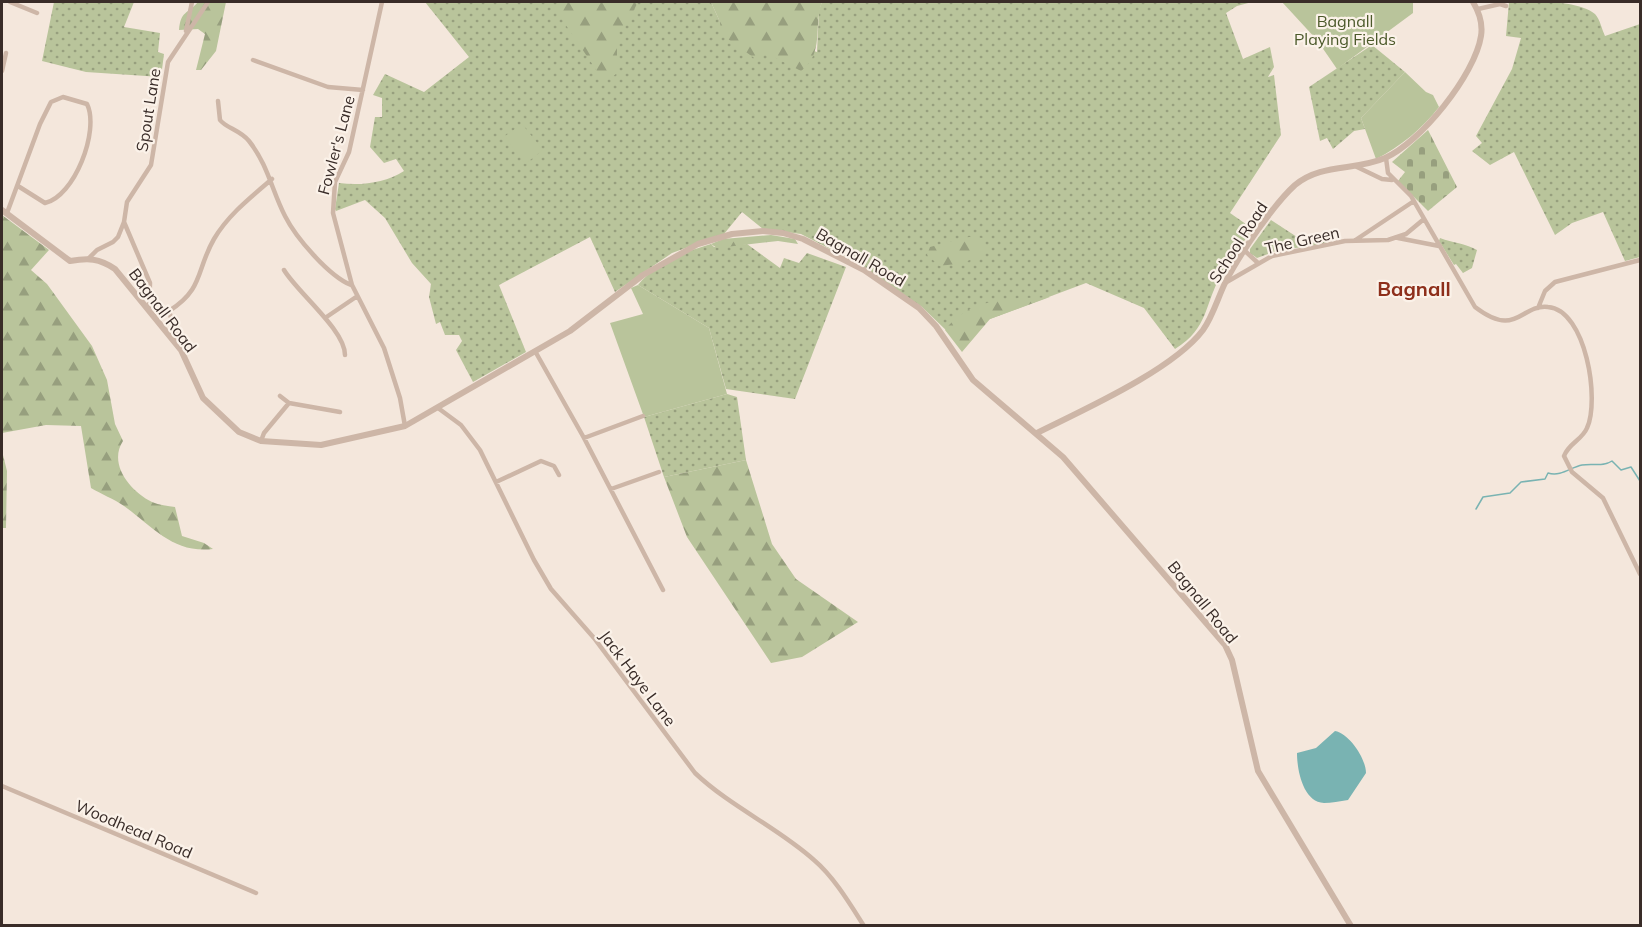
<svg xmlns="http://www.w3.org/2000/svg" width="1642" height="927" font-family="Mulish,sans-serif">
	<defs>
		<pattern id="grass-dots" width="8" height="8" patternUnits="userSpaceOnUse" patternTransform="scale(1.5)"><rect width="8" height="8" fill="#b9c49b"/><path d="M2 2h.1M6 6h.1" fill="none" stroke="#979f7e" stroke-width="1.8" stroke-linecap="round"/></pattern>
		<pattern id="forest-firs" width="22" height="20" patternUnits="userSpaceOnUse" patternTransform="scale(1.5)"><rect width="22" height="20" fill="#b9c49b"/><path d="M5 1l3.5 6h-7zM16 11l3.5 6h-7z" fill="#979f7e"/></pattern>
		<pattern id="cemetery-stones" width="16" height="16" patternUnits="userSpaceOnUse" patternTransform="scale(1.5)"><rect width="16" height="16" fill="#b9c49b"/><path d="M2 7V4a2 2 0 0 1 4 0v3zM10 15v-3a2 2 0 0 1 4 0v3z" fill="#979f7e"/></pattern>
	</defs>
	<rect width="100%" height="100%" fill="#f4e7dc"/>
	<!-- grass -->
	<path fill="url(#grass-dots)" d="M54,2H134L124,27L160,33L158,52L164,54L161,77L86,72L42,61Z
		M425,2H711L720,22L817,52L819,10L822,2H1252L1237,6L1226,13L1243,59L1270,47L1274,67L1268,77L1274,75L1281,135L1230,213L1253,229C1242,244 1230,259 1221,275C1204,305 1209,328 1175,349L1144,308L1086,283L950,334L922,307L853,261L801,234L763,229L742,212L724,234L672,253L615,292L590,237L499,285L526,352L473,382L456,350L462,341L459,335H445L440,322L436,324L429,297L431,284L412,263L385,218L365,200L336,211L335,209L339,183C361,186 385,183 404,171L396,159L384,163L370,147L375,117H382V98L373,95L385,74L424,92L469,57Z
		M1509,2C1531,1 1579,0 1595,14C1600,19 1602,30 1605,36L1640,24V257L1625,261L1603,212L1572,223L1555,235L1514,152L1490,165L1472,151L1482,143L1476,136L1512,69L1521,38L1506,36Z
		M1372,45L1405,72L1361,118L1365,129L1354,131L1333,149L1327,138L1320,141L1309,87Z
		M1271,220L1297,237L1327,235V244L1279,250L1257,258L1250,253V249Z
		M1440,238C1453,243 1465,243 1477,250L1472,268L1463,273L1456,264L1454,265L1439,241Z
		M711,244L714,247L747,244L780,268L784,258L799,263L807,253L846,267L795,399L726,389L709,328L638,285C655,264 686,251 711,244Z
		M727,394L737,397L746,460L664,477L644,417Z"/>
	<!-- forest -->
	<path fill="url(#forest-firs)" d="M198,2H226L216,51L201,70H196L205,34L198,29L179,30C181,10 187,15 198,2Z
		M560,2H638L627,23L617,30V73L610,79L601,77L555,9Z
		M711,2H822C813,26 825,53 801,71L766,53L757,60L721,34L720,22Z
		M2,215L49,250L31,270L47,284L92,346L107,380L115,424L123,441C108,464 130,491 152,502C159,505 168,506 175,507L182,536L204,543L213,549C174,554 153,527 124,506C114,499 101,494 91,488L81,426L46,425L2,433Z
		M771,235L795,239L798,244L778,241L717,248L711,244L723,239Z
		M969,237L983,238L985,245L983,254L963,263L940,266L927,255L930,247Z
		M1050,297L990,319L962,352L945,330C971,296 1012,299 1050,297Z
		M2,451L7,471L6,528H2Z
		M746,460L772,544L796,579L858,622L802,657L771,663L687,537L664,477Z"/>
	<!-- cemetery -->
	<path fill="url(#cemetery-stones)" d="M1428,130L1457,187L1428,211L1398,181L1405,172L1392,162Z"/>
	<!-- park -->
	<path fill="#b9c49b" d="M1282,2H1413V13L1337,69L1317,40Z
		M1405,72L1426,92L1433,95L1439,107C1423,128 1400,147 1376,159L1361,118Z
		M522,124L543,150L525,164L505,136Z
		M638,285L709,328L727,394L644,417L610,323L643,314L631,288Z"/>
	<!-- water -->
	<path fill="#79b3b2" d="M1335,731C1350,734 1366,759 1366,773L1348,800C1340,801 1331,803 1324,803C1303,802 1297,770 1297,753L1316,748Z"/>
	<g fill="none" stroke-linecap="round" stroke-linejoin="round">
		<!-- stream -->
		<path stroke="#79b3b2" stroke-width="1.5" d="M1476,509L1483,497L1510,493L1521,482L1545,479L1548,473C1561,477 1571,467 1582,465C1593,463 1603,467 1612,461L1621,470L1631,467L1640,481"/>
		<!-- minor -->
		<path stroke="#cdb6a7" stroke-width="4.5" d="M10,2L37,13
			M382,2L349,152L335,182L333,213L352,285L384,348L400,398L405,426
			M1478,9L1500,4L1506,6
			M186,31L192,2
			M253,60L328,87L363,90
			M2,71L6,53
			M218,101L220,120C226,128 240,130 249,141C268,165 272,191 285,216C296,238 329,276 351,285
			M1386,158L1388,173L1411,196L1475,307C1517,339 1520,304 1548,307C1586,310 1600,400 1587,428C1582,440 1569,443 1564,456L1572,472L1603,498L1640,574
			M1357,167L1382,179L1392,180
			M7,213L40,124L51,102L63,97L87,104C100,131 74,197 45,203L18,186
			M124,222L150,283L149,310
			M1398,238L1439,246
			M1354,241L1414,201
			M1245,251L1258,263
			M89,258L97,250L113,242L118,237L124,222L127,202L151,165L168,62L208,2
			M284,270C297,292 345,330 345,355
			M1225,283L1272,256L1345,241L1388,240L1406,234L1424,219
			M1538,308L1545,291L1555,282L1640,260
			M325,318L356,297
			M179,345L169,311C204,289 196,270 214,239C228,215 251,197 272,179
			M535,351L584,438L663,590
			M280,396L289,403L340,412
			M438,408L461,425L480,450L534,560L551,589L594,638L695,773C731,807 777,827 814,860C834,877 850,904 864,926
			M584,438L643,416
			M261,441L264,433L289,403
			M496,482L541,461L554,466L559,475
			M611,489L659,472
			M2,786L256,893"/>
		<!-- tertiary -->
		<path stroke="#cdb6a7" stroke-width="6" d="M2,210L70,261C88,258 99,258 115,269L181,350L203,398L239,432L261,441L321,445L405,426L570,331L643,275L698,244L732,234L763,231L783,233L803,239L864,270L919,308L936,326L973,380L1063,457L1225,645L1232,660L1258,771L1351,926
			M1037,433C1083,410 1173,370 1203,330C1213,316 1218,297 1226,281C1240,254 1273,205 1295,185C1321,163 1355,171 1385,158C1420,143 1475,75 1481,36C1483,24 1479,12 1473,2"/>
	</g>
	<g text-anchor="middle" stroke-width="4.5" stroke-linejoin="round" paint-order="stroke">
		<!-- park labels -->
		<g font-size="16" fill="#4b592a" stroke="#fbf2e9">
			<text x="1345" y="27">Bagnall<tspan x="1345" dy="18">Playing Fields</tspan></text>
		</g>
		<!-- street labels -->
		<g font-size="16" fill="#392c28" stroke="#fbf2e9">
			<text transform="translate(148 110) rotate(-81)" y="6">Spout Lane</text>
			<text transform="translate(336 145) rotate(-75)" y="6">Fowler's Lane</text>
			<text transform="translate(1302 240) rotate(-13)" y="6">The Green</text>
			<text transform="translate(1238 242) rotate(-57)" y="6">School Road</text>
			<text transform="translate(861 257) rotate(30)" y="6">Bagnall Road</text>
			<text transform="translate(163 310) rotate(53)" y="6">Bagnall Road</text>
			<text transform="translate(1203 602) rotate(51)" y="6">Bagnall Road</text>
			<text transform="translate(638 678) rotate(53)" y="6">Jack Haye Lane</text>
			<text transform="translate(134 829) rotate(23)" y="6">Woodhead Road</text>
		</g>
		<!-- quarter labels -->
		<g font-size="20" font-weight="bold" fill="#8e2f1b" stroke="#fbf2e9">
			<text x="1414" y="296">Bagnall</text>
		</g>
	</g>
	<!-- border -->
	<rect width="1642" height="927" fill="none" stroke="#392c28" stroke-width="6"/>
</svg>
